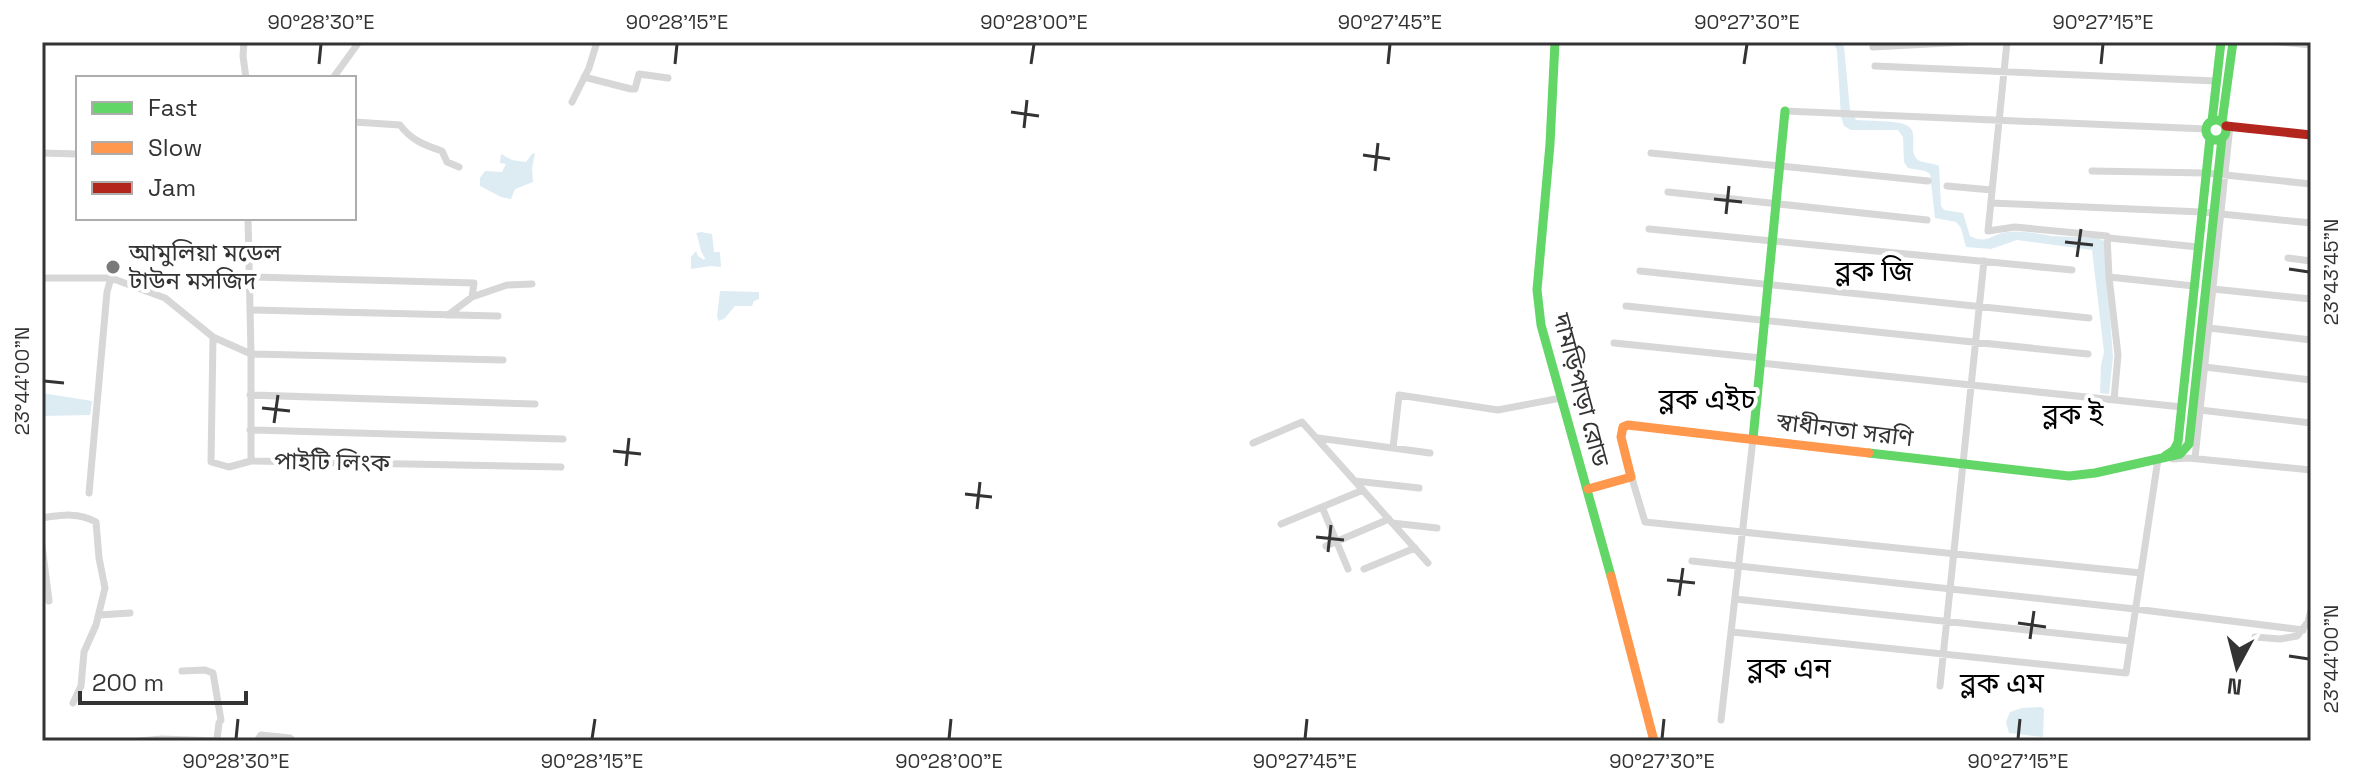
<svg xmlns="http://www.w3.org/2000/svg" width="2353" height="783" font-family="'Space Grotesk','Noto Sans Bengali',sans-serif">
	<rect width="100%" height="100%" fill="#fff"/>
	<!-- water -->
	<path fill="#ddebf3" d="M1833,42H1841L1844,47L1850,110L1856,120C1869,121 1899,120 1908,126C1920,134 1906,154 1920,161C1926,163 1933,163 1939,166L1941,206L1944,210L1963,213L1970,236C1987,245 1992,234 2007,232C2022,230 2037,234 2052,236C2067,237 2082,237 2097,238L2104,241L2113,357L2109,394L2100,393L2101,365L2104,352L2092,250L2017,240L1991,249L1966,247L1961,228L1956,222L1935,218L1930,174L1925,171L1908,168L1904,162L1903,137L1898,130H1851L1844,126L1841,117L1837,50Z
		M535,153L532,168L533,182L515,189L511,199L501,197L480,186V178L485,171L502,172L506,164L500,163L501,154L512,160L526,162L532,154Z
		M701,232L712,234L714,252H720L721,267L710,266L691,269V257L696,251L698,256L704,260L705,258C699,250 700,242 696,233Z
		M720,291L759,292V299L754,301L752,306H735L725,318L719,321L717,317Z
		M42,393L92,401L90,415L42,416Z
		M2041,707L2044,709L2043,737L2009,733L2006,722L2010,712L2022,708Z"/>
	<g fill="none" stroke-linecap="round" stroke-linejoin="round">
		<!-- street -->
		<path stroke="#d7d7d7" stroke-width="7" d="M244,42L243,56L246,78
			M2007,42L1988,231L2015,227L2107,236L2109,277L2118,355L2114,400
			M2280,42L2311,45
			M1873,47L1966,42
			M1875,66L2216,81
			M584,77L631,89H635L639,74L668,78
			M333,78L359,42
			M572,102L589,68L597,42
			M1785,111L2206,129
			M354,122L400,125C411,140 424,145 442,151L447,162L459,167
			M42,153L78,154
			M1651,153L1928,181
			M2092,171L2206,173L2311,184
			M1947,186L1992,190
			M1668,192L1927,220
			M1991,203L2202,212L2311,223
			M248,218L251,354V461L561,467
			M1649,229L2072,270
			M2109,238L2198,247
			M2288,258L2311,261
			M1640,271L2089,318
			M250,277L474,283L472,297L448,315
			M2109,277L2194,286
			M42,278H111L165,298L213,337L211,462L229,467L251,461
			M2213,289L2311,299
			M472,297L507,285L532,284
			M1626,306L2088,354
			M250,310L498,316
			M2209,328L2311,340
			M213,337L251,354L503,360
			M1614,343L1761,358
			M1760,363L2182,407
			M2205,367L2311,380
			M250,395L535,404
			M2200,410L2311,423
			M250,430L563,439
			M1318,438L1430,453
			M1253,443L1302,422L1428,563
			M1393,448L1399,395L1498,410L1561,398
			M2195,458L2230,126
			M2173,459L2188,458L2311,470
			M1631,475L1645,522L2141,573
			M1355,481L1419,488
			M89,493L107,292L111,278
			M1322,507L1348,569
			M42,518C61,515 79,512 96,522L99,558L105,588L96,625L84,652L81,686L73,703
			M1392,523L1437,528
			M1281,524L1363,490
			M42,546L49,601
			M1326,546L1389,519
			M1692,561L2135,609L2303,630
			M1364,569L1415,548
			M1735,599L2130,641
			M99,615L130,613
			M1732,632L2126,673L2158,459H2160
			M2255,637L2280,639L2297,636L2308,622L2311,610
			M182,671L205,670L213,673L221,720L219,723L217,739
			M1940,686L1984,261
			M1721,720L1753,439
			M139,741L162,739L219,741
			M257,741L261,735L290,738L293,741"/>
		<!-- fast -->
		<path stroke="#63d668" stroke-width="9" d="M1555,42L1550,144L1537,290L1541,325L1611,576
			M2206 130a10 10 0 1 1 20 0a10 10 0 1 1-20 0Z
			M2212,121L2221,42
			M2222,122L2233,42
			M1753,439L1785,111
			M1869,453L2069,476L2095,473L2180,454L2189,444L2222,138
			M2165,456L2174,450L2178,442L2210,138"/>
		<!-- slow -->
		<path stroke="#ff974d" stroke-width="9" d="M1588,489L1631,477L1621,437L1623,427L1628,425L1869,453
			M1611,576L1654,741"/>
		<!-- jam -->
		<path stroke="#b3261e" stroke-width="9" d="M2226,126L2311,135"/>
	</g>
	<!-- ticks -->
	<path fill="none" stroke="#333" stroke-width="3" d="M319,64L321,44M675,64L677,44M1031,64L1034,44M1388,64L1390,44M1744,64L1747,44M2101,64L2103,44M1011,112L1039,116M1024,128L1027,100M1363,155L1390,159M1375,171L1378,143M1714,199L1742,202M1726,214L1729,186M2065,242L2093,245M2077,257L2081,229M2289,269L2309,272M44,381L64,383M262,408L290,411M274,423L278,395M613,451L641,454M626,466L629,438M965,494L992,497M977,509L980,482M1316,537L1344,540M1328,552L1331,525M1667,580L1695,583M1679,596L1683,568M2018,623L2046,627M2030,639L2034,611M2289,656L2309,659M236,739L238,719M592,739L595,719M949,739L951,719M1305,739L1307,719M1662,739L1664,719M2018,739L2020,719"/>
	<!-- markers -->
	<circle fill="#7a7a7a" stroke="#fff" stroke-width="3" cx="113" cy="267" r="8"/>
	<g text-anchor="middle" stroke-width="8" stroke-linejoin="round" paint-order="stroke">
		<!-- poi labels -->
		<g font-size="24" fill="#333" stroke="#fff" text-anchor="start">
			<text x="129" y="261">আমুলিয়া মডেল<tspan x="129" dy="28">টাউন মসজিদ</tspan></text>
		</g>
		<!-- street labels -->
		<g font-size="24" fill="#333" stroke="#fff">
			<text transform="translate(1581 390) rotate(75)" y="8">দামড়িপাড়া রোড</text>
			<text transform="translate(1845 430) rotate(7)" y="8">স্বাধীনতা সরণি</text>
			<text transform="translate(332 462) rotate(1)" y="8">পাইটি লিংক</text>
		</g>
		<!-- quarter labels -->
		<g font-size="28" fill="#000" stroke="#fff">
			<text x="1874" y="281">ব্লক জি</text>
			<text x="1707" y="409">ব্লক এইচ</text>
			<text x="2073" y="424">ব্লক ই</text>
			<text x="1789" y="678">ব্লক এন</text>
			<text x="2002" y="693">ব্লক এম</text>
		</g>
	</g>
	<!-- border -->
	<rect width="2353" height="783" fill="none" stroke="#ffffff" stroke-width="88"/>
	<!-- legend -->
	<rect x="76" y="76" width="280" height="144" fill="#ffffff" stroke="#adadad" stroke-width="2"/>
	<rect x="92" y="102" width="40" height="12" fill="#63d668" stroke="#adadad" stroke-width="2"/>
	<text x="148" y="116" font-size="24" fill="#333333">Fast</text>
	<rect x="92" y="142" width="40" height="12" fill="#ff974d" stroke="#adadad" stroke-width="2"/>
	<text x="148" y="156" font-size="24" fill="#333333">Slow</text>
	<rect x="92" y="182" width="40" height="12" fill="#b3261e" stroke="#adadad" stroke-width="2"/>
	<text x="148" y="196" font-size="24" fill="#333333">Jam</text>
	<!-- north arrow -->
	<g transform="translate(2237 667) rotate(187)" stroke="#ffffff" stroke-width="6" paint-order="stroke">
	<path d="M0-6L14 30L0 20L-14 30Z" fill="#333333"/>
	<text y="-12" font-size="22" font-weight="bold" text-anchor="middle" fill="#333333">N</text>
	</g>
	<!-- scale -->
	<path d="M80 691v12h166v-12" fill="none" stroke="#333333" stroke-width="4"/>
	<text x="92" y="691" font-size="24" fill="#333333" stroke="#ffffff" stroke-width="6" paint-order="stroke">200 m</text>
	<rect x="44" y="44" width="2265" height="695" fill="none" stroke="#333" stroke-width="3"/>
	<g font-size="20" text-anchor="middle" fill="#333">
		<text x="321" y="29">90°28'30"E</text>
		<text x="677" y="29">90°28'15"E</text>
		<text x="1034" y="29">90°28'00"E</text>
		<text x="1390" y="29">90°27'45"E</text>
		<text x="1747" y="29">90°27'30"E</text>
		<text x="2103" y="29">90°27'15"E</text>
		<text transform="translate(2331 272) rotate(-90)" y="7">23°43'45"N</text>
		<text transform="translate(22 381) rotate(-90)" y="7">23°44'00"N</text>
		<text transform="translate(2331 659) rotate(-90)" y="7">23°44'00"N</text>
		<text x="236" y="768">90°28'30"E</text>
		<text x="592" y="768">90°28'15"E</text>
		<text x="949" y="768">90°28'00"E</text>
		<text x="1305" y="768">90°27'45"E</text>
		<text x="1662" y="768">90°27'30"E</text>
		<text x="2018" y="768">90°27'15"E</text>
	</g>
</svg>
